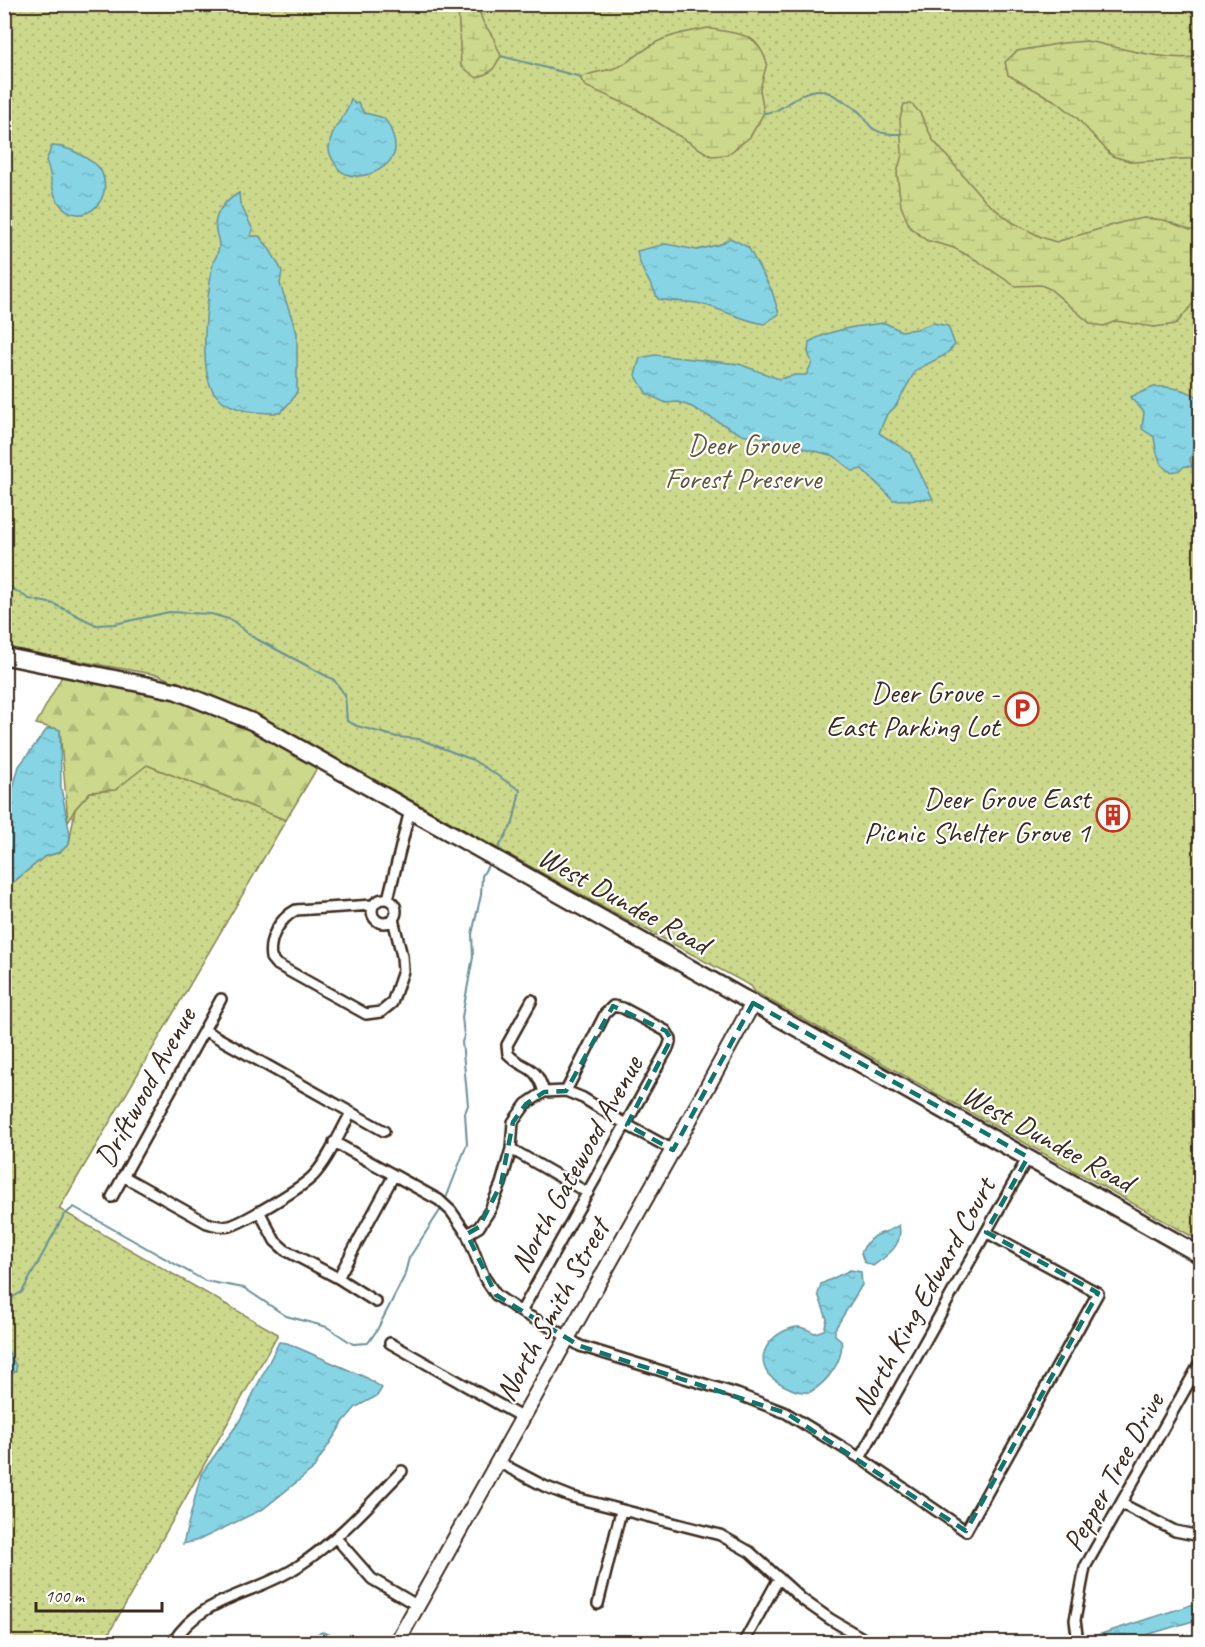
<svg xmlns="http://www.w3.org/2000/svg" width="1205" height="1647" font-family="Caveat,sans-serif">
	<defs>
		<pattern id="grass-dots" width="8" height="8" patternUnits="userSpaceOnUse" patternTransform="scale(1.5)"><rect width="8" height="8" fill="#ccd88b"/><path d="M2 2h.1M6 6h.1" fill="none" stroke="#b0ba78" stroke-width="1.8" stroke-linecap="round"/></pattern>
		<pattern id="forest-firs" width="22" height="20" patternUnits="userSpaceOnUse" patternTransform="scale(1.5)"><rect width="22" height="20" fill="#ccd88b"/><path d="M5 1l3.5 6h-7zM16 11l3.5 6h-7z" fill="#b0ba78"/></pattern>
		<pattern id="wetland-marsh" width="20" height="14" patternUnits="userSpaceOnUse" patternTransform="scale(1.5)"><rect width="20" height="14" fill="#ccd88b"/><path d="M1 5h8M5 5V1M11 12h8M15 12V8" fill="none" stroke="#b0ba78"/></pattern>
		<pattern id="water-ripples" width="26" height="14" patternUnits="userSpaceOnUse" patternTransform="scale(1.5)"><rect width="26" height="14" fill="#86d4e4"/><path d="M2 4q2-2 4 0t4 0M15 11q2-2 4 0t4 0" fill="none" stroke="#75b6c3"/></pattern>
	</defs>
	<rect width="100%" height="100%" fill="#fff"/>
	<filter id="ink" filterUnits="userSpaceOnUse"><feTurbulence type="fractalNoise" baseFrequency=".0167" numOctaves="2"/><feDisplacementMap in="SourceGraphic" scale="12" xChannelSelector="R" yChannelSelector="G"/><feConvolveMatrix kernelMatrix="1 2 1 2 8 2 1 2 1" color-interpolation-filters="sRGB"/></filter>
	<g filter="url(#ink)">
		<!-- grass -->
		<path fill="url(#grass-dots)" stroke="#848154" stroke-width="1.5" d="M4,5H1200V1241L755,992L751,986L567,887L271,722L158,675L5,648Z
			M147,765L286,820L59,1209L278,1334L104,1642H5V889L44,857L60,852L69,844L75,809L90,792L115,790L126,776Z"/>
		<!-- forest -->
		<path fill="url(#forest-firs)" stroke="#848154" stroke-width="1.5" d="M66,669L220,709L322,760L286,820L147,765L115,790L90,792L75,809L68,822L60,730L36,724Z"/>
		<!-- wetland -->
		<path fill="url(#wetland-marsh)" stroke="#848154" stroke-width="1.5" d="M458,5H477L483,22L493,37L501,56L492,71L477,78L461,66Z
			M911,5L951,4V5L937,12Z
			M708,28C740,36 755,29 767,63L760,89L764,113L750,137L727,155L711,156L633,107L585,86L580,78C593,71 607,72 620,66C632,60 643,50 655,43C671,34 690,32 708,28Z
			M1087,41C1119,47 1170,63 1200,56V158L1133,162L1112,156L1077,118L1057,102L1008,75L1005,62L1017,51L1063,43Z
			M904,104H912L920,113L933,140L985,201L1012,222L1041,237L1056,242L1123,222L1144,218L1164,220L1190,230H1200V295L1176,324L1154,327L1116,321L1104,326L1091,324L1050,289L1041,285L1015,286L976,260L954,248L926,240L910,227L901,206L897,173L902,155L900,118Z"/>
		<!-- water -->
		<path fill="url(#water-ripples)" stroke="#689095" stroke-width="1.5" d="M351,99L355,104L358,102L364,113C383,117 387,116 393,136C395,142 396,148 394,154C385,175 345,187 334,162C332,158 329,154 329,149C330,127 346,118 351,99Z
			M52,146C65,146 75,151 86,158C90,161 97,164 100,169C118,200 79,234 57,200C50,188 52,173 46,161Z
			M239,193L240,203L253,230L250,236H259L269,248L282,271L280,284L297,333V391L292,400L280,413C258,413 231,412 216,395C196,374 208,296 212,268C213,261 219,253 219,246C219,237 213,230 216,219C219,207 229,199 239,193Z
			M730,238L748,247L772,291L779,314L764,324C743,320 725,311 705,305C689,300 674,303 658,299C651,283 639,268 637,251L666,244L697,250L721,244Z
			M885,323L901,331L917,329L933,323L948,326L955,345L945,355L916,370L895,407L887,414L879,433L910,453L933,499L893,500C884,489 872,480 862,469L852,471L834,456L761,437L740,434L692,407L678,402L666,403L647,394L635,375L640,358L655,355L739,364L779,379L795,375H806L812,363L808,352L809,342C832,329 859,326 885,323Z
			M1154,387C1171,386 1185,389 1200,398V436L1190,459L1192,467L1185,466C1163,484 1156,454 1154,437L1142,429L1144,412L1130,397Z
			M55,728L60,730L61,788L70,834L69,844L60,852L44,857L5,889V823L11,816L8,807L19,766L47,729Z
			M899,1225C904,1245 887,1256 873,1266L864,1262L861,1253C871,1230 883,1236 899,1225Z
			M850,1270L861,1272L862,1285L835,1329V1335L841,1340C845,1359 827,1383 810,1392C799,1393 793,1390 783,1385C778,1382 772,1379 768,1374C753,1352 776,1329 798,1327C803,1327 810,1331 815,1333L824,1330L827,1319L818,1294L821,1284Z
			M279,1342L287,1343L367,1378L382,1388L377,1396L356,1407L344,1421L313,1469L263,1509L199,1540L183,1544L201,1474L239,1422Z
			M4,1343L16,1366V1371L7,1377L5,1376Z
			M1200,1602V1619L1123,1642H1093L1098,1635Z
			M322,1632L344,1639L346,1642H296Z"/>
		<g fill="none" stroke-linecap="round" stroke-linejoin="round">
			<!-- stream -->
			<path stroke="#689095" stroke-width="2" d="M501,56L581,77
				M764,113C768,112 774,112 777,110C791,103 807,86 824,91C833,94 857,108 863,116C866,119 868,124 871,127C881,135 891,134 902,134
				M4,583L29,599L54,604L96,625L115,624L169,612L211,614L232,620L251,636L334,680L345,695L347,721L357,726L397,737L419,739L473,760L520,790L513,823L496,852
				M445,1201L467,1144L465,1113L468,1105L462,1042L464,1036L462,1017L473,957L472,934L481,895L482,876L490,862
				M4,1302L22,1292L64,1215L74,1207L205,1281L244,1288L286,1316L327,1327L353,1344L368,1343L377,1330L404,1277L409,1258L443,1206
				M4,1381L7,1377"/>
			<defs>
				<path id="street" d="M372 911a12 12 0 1 1 24 0a12 12 0 1 1-24 0Z
					M388,899L410,810
					M373,905L296,910C279,919 268,939 271,958L276,964L366,1014L381,1012L392,1003L403,971L402,956L393,919
					M532,1000L507,1045L508,1054C525,1072 535,1062 544,1092
					M204,1030L384,1131
					M544,1092L566,1091L583,1098L627,1125L673,1150
					M334,1142L439,1200L451,1211L467,1234L484,1277L496,1295L521,1312L556,1330L580,1346L737,1394L786,1413L860,1458L966,1531L1098,1293L986,1232
					M511,1149L588,1193
					M123,1176L207,1223C215,1225 221,1228 230,1226C244,1222 303,1187 313,1176C328,1161 340,1132 351,1113
					M112,1197L221,999
					M259,1211L275,1241L285,1250L338,1278L376,1302
					M467,1234L479,1227L490,1210L501,1184L511,1149L513,1122L526,1104L544,1092
					M338,1278L394,1175
					M521,1312L668,1048L671,1039L666,1031L623,1008L613,1006L605,1014L566,1091
					M390,1343L523,1418
					M860,1458L1028,1157
					M498,1462L544,1486L572,1497L720,1535L750,1552L803,1600L830,1619L869,1642
					M1122,1504L1175,1531L1200,1536
					M336,1538L372,1579L418,1606
					M598,1604L621,1511
					M173,1642C203,1595 253,1596 297,1567C337,1541 369,1505 402,1471
					M744,1642L779,1578
					M1078,1642L1075,1620L1085,1567L1200,1363"/>
				<path id="secondary" d="M397,1642L685,1128L753,1003"/>
				<path id="primary" d="M4,656L176,691L253,722L1200,1255"/>
			</defs>
			<!-- street casing -->
			<use href="#street" stroke="#3b2a1e" stroke-width="14"/>
			<!-- secondary casing -->
			<use href="#secondary" stroke="#3b2a1e" stroke-width="18"/>
			<!-- primary casing -->
			<use href="#primary" stroke="#3b2a1e" stroke-width="20"/>
			<!-- street -->
			<use href="#street" stroke="#fff" stroke-width="9"/>
			<!-- secondary -->
			<use href="#secondary" stroke="#fff" stroke-width="14"/>
			<!-- primary -->
			<use href="#primary" stroke="#fff" stroke-width="15"/>
		</g>
	</g>
	<!-- marked area -->
	<path fill="none" stroke="#0f766e" stroke-width="4.5" stroke-dasharray="12 8" stroke-linejoin="round" d="M753,1003L1028,1157L986,1232L1098,1293L966,1531L786,1413L580,1346L496,1295L467,1234L479,1227L501,1184L513,1122L526,1104L544,1092L566,1091L613,1006L666,1031L671,1039L627,1125L673,1150Z"/>
	<!-- icons -->
	<defs>
		<symbol id="parking-ring" viewBox="-11 -11 22 22"><circle r="9.5" fill="#fff" stroke="#c8321e" stroke-width="1.5"/><path d="M-3.5-5.5H1a3.5 3.5 0 0 1 0 7H-1V5.5H-3.5ZM-1-3.4V-.6H.8a1.4 1.4 0 0 0 0-2.8Z" fill="#c8321e"/></symbol>
		<symbol id="building-ring" viewBox="-11 -11 22 22"><circle r="9.5" fill="#fff" stroke="#c8321e" stroke-width="1.5"/><path d="M-4-6H4V6H1V3H-1V6H-4ZM-2.5-4.3h1.7v1.8h-1.7ZM.8-4.3h1.7v1.8H.8ZM-2.5-1h1.7V.8h-1.7ZM.8-1h1.7V.8H.8Z" fill="#c8321e"/></symbol>
	</defs>
	<g fill-rule="evenodd">
		<use href="#parking-ring" x="1003" y="690" width="38" height="38"/>
		<use href="#building-ring" x="1094" y="796" width="38" height="38"/>
	</g>
	<g text-anchor="middle" stroke-width="4.5" stroke-linejoin="round" paint-order="stroke">
		<!-- park labels -->
		<g font-size="30" fill="#5f5639" stroke="#fff">
			<text x="743" y="454">Deer Grove<tspan x="743" dy="34">Forest Preserve</tspan></text>
		</g>
		<!-- poi labels -->
		<g font-size="30" fill="#3b2a1e" stroke="#fff" text-anchor="end">
			<text x="999" y="702">Deer Grove -<tspan x="999" dy="34">East Parking Lot</tspan></text>
			<text x="1090" y="808">Deer Grove East<tspan x="1090" dy="34">Picnic Shelter Grove 1</tspan></text>
		</g>
		<!-- street labels -->
		<g font-size="30" fill="#3b2a1e" stroke="#fff">
			<text transform="translate(624 900) rotate(29)" y="10">West Dundee Road</text>
			<text transform="translate(145 1087) rotate(-61)" y="10">Driftwood Avenue</text>
			<text transform="translate(1048 1138) rotate(29)" y="10">West Dundee Road</text>
			<text transform="translate(576 1164) rotate(-61)" y="10">North Gatewood Avenue</text>
			<text transform="translate(923 1296) rotate(-61)" y="10">North King Edward Court</text>
			<text transform="translate(552 1310) rotate(-61)" y="10">North Smith Street</text>
			<text transform="translate(1113 1472) rotate(-61)" y="10">Pepper Tree Drive</text>
		</g>
	</g>
	<!-- margin -->
	<rect width="1205" height="1647" fill="none" stroke="#fff" stroke-width="24"/>
	<rect x="12" y="12" width="1181" height="1623" fill="none" stroke="#3b2a1e" stroke-width="2" filter="url(#ink)"/>
	<!-- scale -->
	<path d="M36 1602v9h126v-9" fill="none" stroke="#3b2a1e" stroke-width="3"/>
	<text x="45" y="1602" font-size="18" fill="#3b2a1e" stroke="#ffffff" stroke-width="4.5" paint-order="stroke">100 m</text>
</svg>
